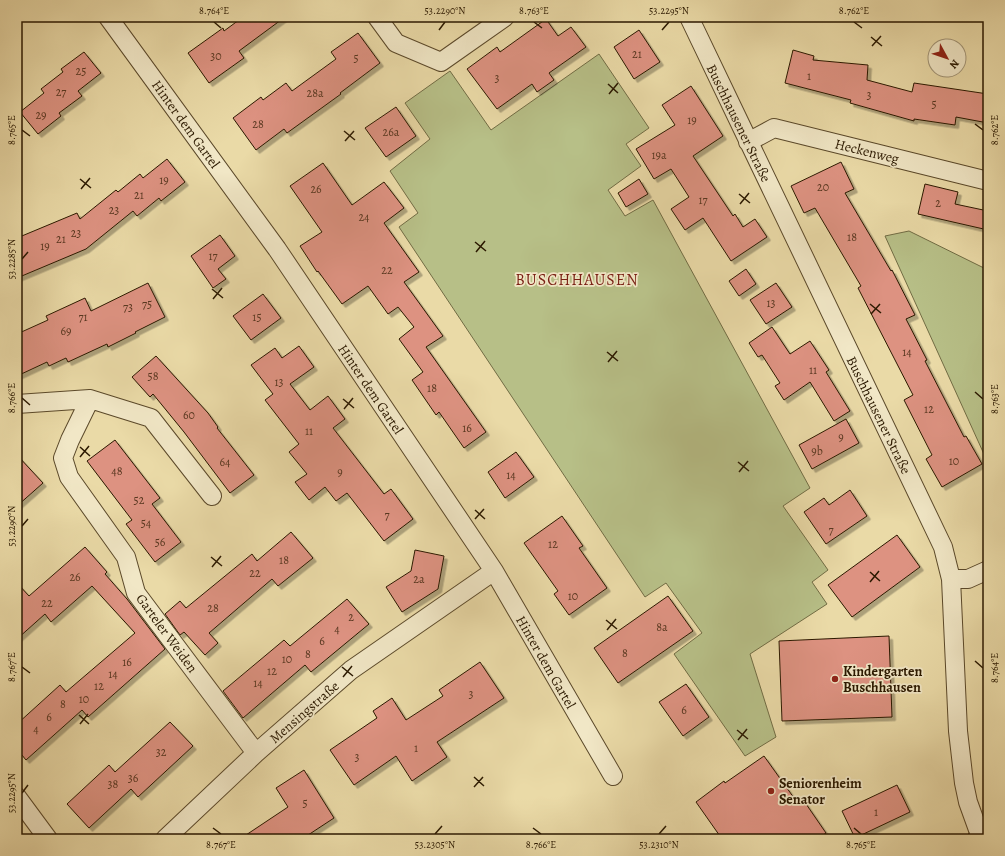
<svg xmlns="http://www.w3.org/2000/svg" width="1005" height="856" font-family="Alegreya,serif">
	<defs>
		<filter id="shadow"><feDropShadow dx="3.5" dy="3.5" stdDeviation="0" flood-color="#0004"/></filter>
	</defs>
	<rect width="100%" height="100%" fill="#eadaa7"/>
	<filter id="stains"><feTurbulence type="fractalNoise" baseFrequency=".005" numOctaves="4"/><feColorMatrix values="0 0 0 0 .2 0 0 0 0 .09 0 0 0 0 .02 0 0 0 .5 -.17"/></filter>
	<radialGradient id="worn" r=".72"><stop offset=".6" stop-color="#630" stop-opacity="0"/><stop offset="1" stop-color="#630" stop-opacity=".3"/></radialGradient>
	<!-- green -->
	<path fill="#b7bf87" stroke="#716c44" d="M599,54L649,128L626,144L641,166L608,190L625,216L653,200L810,488L783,506L828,570L812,582L827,604L750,654L776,737L745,756L674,654L702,633L666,583L645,597L399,227L418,213L390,171L430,139L405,103L450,71L491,130Z
		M909,231L988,270V463L885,236Z"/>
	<!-- building -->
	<path fill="#dd9281" stroke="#2b1900" filter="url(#shadow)" d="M243,17H285L239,51L244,58L209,83L188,53L223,28L224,31Z
		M546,19L558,36L571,27L586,47L549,73L554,80L537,92L532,84L497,109L467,69L497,47L500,52Z
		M639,30L660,62L634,79L614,47Z
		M358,33L380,63L340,93L341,94L287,133L284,129L256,150L233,118L261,97L263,100L286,83L292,91L336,59L331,52Z
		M793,50L814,56L813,60L868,65L867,80L912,92L914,83L988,94V123L956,117L955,125L914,119V121L850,103L851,100L785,83Z
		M84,52L101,73L78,91L82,96L59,113L61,116L38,134L20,112L44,93L41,89L63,72L61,69Z
		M691,86L723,136L693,156L733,216L735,214L743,227L755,219L767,237L731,261L703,218L685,230L671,209L689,197L671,169L654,179L636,149L675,125L662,105Z
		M396,107L416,136L386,157L365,128Z
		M167,159L185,182L161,201L159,198L137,216L133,211L86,249L17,278V238L77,213L80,219L116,190L118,192L140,174L143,178Z
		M841,162L854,189L845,193L891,271L892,270L915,315L906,319L927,360L925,361L964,437L966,436L982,464L942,487L926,459L932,455L904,400L913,395L858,288L861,286L815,208L804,213L791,186Z
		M323,163L352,205L384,182L404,208L384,223L419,272L404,282L443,336L426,347L486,432L464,448L439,412L436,415L412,380L423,372L399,339L414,327L398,307L388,314L368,286L342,304L318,271L317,272L300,246L322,232L290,186Z
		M639,179L648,194L626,207L618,193Z
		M925,184L958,192L955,204L988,211V230L918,214Z
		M220,235L235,256L218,269L226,279L213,288L191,256Z
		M746,269L756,284L739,296L729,281Z
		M148,283L165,317L135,332L136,333L108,347L107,344L68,362L66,358L49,366L47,362L17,376V334L48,320L46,316L85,298L91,311Z
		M776,283L792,307L766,324L750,300Z
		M263,294L281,318L251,340L233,316Z
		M772,327L790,354L810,341L829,370L826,372L850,411L834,421L810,382L784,400L775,386L780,383L762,355L758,357L749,343Z
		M299,346L314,367L290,384L310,410L328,396L345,419L333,428L384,494L391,489L413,519L384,541L347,493L336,501L325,487L309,500L295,482L307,474L289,452L299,444L265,400L273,394L251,365L275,348L282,358Z
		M156,356L208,413L218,427L217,428L254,475L230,493L184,432L153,394L150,397L132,377Z
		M846,419L859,443L812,469L799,445Z
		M115,440L160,498L152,504L181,542L155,562L126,524L132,520L87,461Z
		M516,452L534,477L505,498L488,472Z
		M17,455L43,483L17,506Z
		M850,490L867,516L826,544L804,512L824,498L829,505Z
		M562,516L583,546L579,548L607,588L569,615L554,594L558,591L524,543Z
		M291,532L313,558L278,586L272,579L209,633L218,643L205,655L184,632L180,635L165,614L180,601L186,608L252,554L257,561Z
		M897,535L920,567L852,617L828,585Z
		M85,547L107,572L105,574L127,599L165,649L88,717L82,710L26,760L17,749V724L60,685L66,692L135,633L92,586L51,622L45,614L17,639V583L29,596Z
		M415,550L444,556L438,589L402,612L386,587L411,571Z
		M668,596L693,631L618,683L594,648Z
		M347,599L369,624L311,672L305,665L243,718L223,691L284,640L290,646Z
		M889,636L892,717L782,721L779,641Z
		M480,662L504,698L437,742L447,757L412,781L396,756L354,785L330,750L377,718L373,711L392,698L406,720L443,696L439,690Z
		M686,684L709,717L683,736L659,702Z
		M170,722L193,746L138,797L131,789L89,828L67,804L109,765L115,772Z
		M764,756L799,805L804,801L826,833L817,839H722L696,802L724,781L725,783Z
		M304,770L334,818L302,839H240L288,807L276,788Z
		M897,785L910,812L855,838L842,811Z"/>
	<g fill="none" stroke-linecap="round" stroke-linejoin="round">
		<defs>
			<path id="street" d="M108,17L277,249L494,571L613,776
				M377,17L396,43L441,62L505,17
				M689,17L943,547L951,579L958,731L964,783L968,802L981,838
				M748,142L774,128L988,181
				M90,399L70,440L63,458L69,477L126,557L136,593L256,753
				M17,404L90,399L151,418L212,496
				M951,579H968L988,570
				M17,797L48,839
				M165,839L256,753L351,670L494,571"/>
			<path id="secondary" d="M979,839L988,835"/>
		</defs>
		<!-- street casing -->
		<use href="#street" stroke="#5b492a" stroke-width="20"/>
		<!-- secondary casing -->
		<use href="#secondary" stroke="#2b1900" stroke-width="24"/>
		<!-- street -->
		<use href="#street" stroke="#f1e7c6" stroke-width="18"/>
		<!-- secondary -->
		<use href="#secondary" stroke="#f1e7c6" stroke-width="22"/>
	</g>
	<!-- ticks -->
	<path fill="none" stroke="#2b1900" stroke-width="1.5" d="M214,22L221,28M534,22L542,28M854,22L862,28M439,30L445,22M662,30L669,22M871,37L882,46M872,46L881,36M608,84L618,93M609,94L618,83M975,124L983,130M22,130L30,136M344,131L355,140M345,141L354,131M80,179L91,188M81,189L90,178M739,194L750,203M740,204L749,193M475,242L486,251M476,252L485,241M22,259L28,252M212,289L223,298M213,299L222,288M870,304L881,313M871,314L880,304M607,352L618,361M608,362L617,351M975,392L983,399M22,398L30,405M343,399L354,408M344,409L353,398M80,447L90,456M80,457L89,446M738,462L749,471M739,472L748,461M475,510L485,519M475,519L484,509M22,526L28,519M211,557L222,566M212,567L221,556M870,572L880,581M870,582L879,571M606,620L617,629M607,630L616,619M975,661L983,668M22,667L30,673M342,667L353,676M343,677L352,666M79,715L89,724M80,724L88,714M737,730L748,739M738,740L747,729M474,777L484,786M474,787L483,777M22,793L28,785M213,828L221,834M533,828L541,834M854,828L861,834M435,834L442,826M659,834L666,826"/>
	<!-- markers -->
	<g fill="#8f2418" stroke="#f1e7c6" stroke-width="1.5">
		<circle cx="835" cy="679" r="4"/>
		<circle cx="771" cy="791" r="4"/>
	</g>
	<g text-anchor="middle" stroke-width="3.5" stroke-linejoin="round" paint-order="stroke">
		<!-- number labels -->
		<g font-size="12" fill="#583720">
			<text x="637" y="58">21</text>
			<text x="216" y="60">30</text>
			<text x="356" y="62">5</text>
			<text x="81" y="75">25</text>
			<text x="809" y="80">1</text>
			<text x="497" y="82">3</text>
			<text x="61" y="96">27</text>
			<text x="315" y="97">28a</text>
			<text x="869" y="99">3</text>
			<text x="934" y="108">5</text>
			<text x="41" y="119">29</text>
			<text x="692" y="124">19</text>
			<text x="258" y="128">28</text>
			<text x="391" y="136">26a</text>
			<text x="659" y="159">19a</text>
			<text x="164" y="184">19</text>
			<text x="823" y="191">20</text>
			<text x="316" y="193">26</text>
			<text x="139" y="199">21</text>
			<text x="703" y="204">17</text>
			<text x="938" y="207">2</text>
			<text x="114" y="214">23</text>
			<text x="364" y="221">24</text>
			<text x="76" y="237">23</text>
			<text x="852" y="241">18</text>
			<text x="61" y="243">21</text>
			<text x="45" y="250">19</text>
			<text x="213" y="260">17</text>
			<text x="387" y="274">22</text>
			<text x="771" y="307">13</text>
			<text x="147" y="308">75</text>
			<text x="128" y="311">73</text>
			<text x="83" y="321">71</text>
			<text x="257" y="321">15</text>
			<text x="66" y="335">69</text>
			<text x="907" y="356">14</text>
			<text x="813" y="374">11</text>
			<text x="153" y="380">58</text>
			<text x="279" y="386">13</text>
			<text x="432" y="392">18</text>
			<text x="929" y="413">12</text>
			<text x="189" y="419">60</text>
			<text x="467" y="432">16</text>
			<text x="309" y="435">11</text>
			<text x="841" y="441">9</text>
			<text x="817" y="455">9b</text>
			<text x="954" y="465">10</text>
			<text x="225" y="466">64</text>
			<text x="117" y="475">48</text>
			<text x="340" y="476">9</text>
			<text x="511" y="479">14</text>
			<text x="139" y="504">52</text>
			<text x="387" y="519">7</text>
			<text x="146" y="527">54</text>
			<text x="831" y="534">7</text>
			<text x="160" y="546">56</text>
			<text x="553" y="548">12</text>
			<text x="284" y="564">18</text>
			<text x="255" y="577">22</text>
			<text x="75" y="581">26</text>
			<text x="419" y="583">2a</text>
			<text x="573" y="600">10</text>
			<text x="47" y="607">22</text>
			<text x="213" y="612">28</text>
			<text x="351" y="621">2</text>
			<text x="662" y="631">8a</text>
			<text x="337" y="633">4</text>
			<text x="322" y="645">6</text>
			<text x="625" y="657">8</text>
			<text x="308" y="658">8</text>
			<text x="287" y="663">10</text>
			<text x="127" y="666">16</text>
			<text x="272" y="675">12</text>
			<text x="113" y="678">14</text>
			<text x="258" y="687">14</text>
			<text x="99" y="690">12</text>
			<text x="471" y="698">3</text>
			<text x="84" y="703">10</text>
			<text x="63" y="708">8</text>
			<text x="684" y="714">6</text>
			<text x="49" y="721">6</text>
			<text x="36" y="733">4</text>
			<text x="416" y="752">1</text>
			<text x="161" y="756">32</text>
			<text x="357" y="761">3</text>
			<text x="133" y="782">36</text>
			<text x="113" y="788">38</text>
			<text x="305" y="807">5</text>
			<text x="876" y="816">1</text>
		</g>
		<!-- street labels -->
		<g font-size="14" fill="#2b1900" stroke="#f1e7c6">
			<text transform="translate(739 123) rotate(64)" y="5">Buschhausener Straße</text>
			<text transform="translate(186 124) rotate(54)" y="5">Hinter dem Gartel</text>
			<text transform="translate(867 151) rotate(14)" y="5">Heckenweg</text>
			<text transform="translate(371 389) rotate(56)" y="5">Hinter dem Gartel</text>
			<text transform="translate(879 415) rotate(64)" y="5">Buschhausener Straße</text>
			<text transform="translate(167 633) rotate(54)" y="5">Garteler Weiden</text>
			<text transform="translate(546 662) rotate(60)" y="5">Hinter dem Gartel</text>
			<text transform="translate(304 712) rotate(-41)" y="5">Mensingstraße</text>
		</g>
		<!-- poi labels -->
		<g font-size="14" font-weight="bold" fill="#2b1900" stroke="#f1e7c6" text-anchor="start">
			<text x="843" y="676">Kindergarten<tspan x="843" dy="16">Buschhausen</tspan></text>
			<text x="779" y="788">Seniorenheim<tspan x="779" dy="16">Senator</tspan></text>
		</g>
		<!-- quarter labels -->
		<g font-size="16" letter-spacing="1" fill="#7a1f14" stroke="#f1e7c6">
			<text x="577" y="285">BUSCHHAUSEN</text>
		</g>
	</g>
	<!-- margin -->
	<rect width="1005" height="856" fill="none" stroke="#eadaa7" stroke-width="44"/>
	<!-- north arrow -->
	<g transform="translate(947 58) rotate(130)"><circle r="19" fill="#f1e7c6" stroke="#a29577"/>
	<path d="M0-3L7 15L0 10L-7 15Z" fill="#8f2418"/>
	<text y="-6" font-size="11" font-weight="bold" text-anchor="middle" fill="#2b1900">N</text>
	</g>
	<rect x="22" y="22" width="961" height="812" fill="none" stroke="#2b1900" stroke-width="1.5"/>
	<g font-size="10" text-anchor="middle" fill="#2b1900">
		<text x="214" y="14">8.764°E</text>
		<text x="445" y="14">53.2290°N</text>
		<text x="534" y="14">8.763°E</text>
		<text x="669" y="14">53.2295°N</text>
		<text x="854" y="14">8.762°E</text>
		<text transform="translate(11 130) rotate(-90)" y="4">8.765°E</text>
		<text transform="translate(994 130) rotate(-90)" y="4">8.762°E</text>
		<text transform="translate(11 259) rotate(-90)" y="4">53.2285°N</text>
		<text transform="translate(11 398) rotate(-90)" y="4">8.766°E</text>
		<text transform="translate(994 399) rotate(-90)" y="4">8.763°E</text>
		<text transform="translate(11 526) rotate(-90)" y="4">53.2290°N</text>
		<text transform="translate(11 667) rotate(-90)" y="4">8.767°E</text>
		<text transform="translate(994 668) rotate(-90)" y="4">8.764°E</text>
		<text transform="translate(11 793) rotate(-90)" y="4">53.2295°N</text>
		<text x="221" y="848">8.767°E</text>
		<text x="435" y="848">53.2305°N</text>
		<text x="541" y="848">8.766°E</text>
		<text x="659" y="848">53.2310°N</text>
		<text x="861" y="848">8.765°E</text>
	</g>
	<rect width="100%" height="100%" filter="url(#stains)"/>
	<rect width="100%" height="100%" fill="url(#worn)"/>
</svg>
